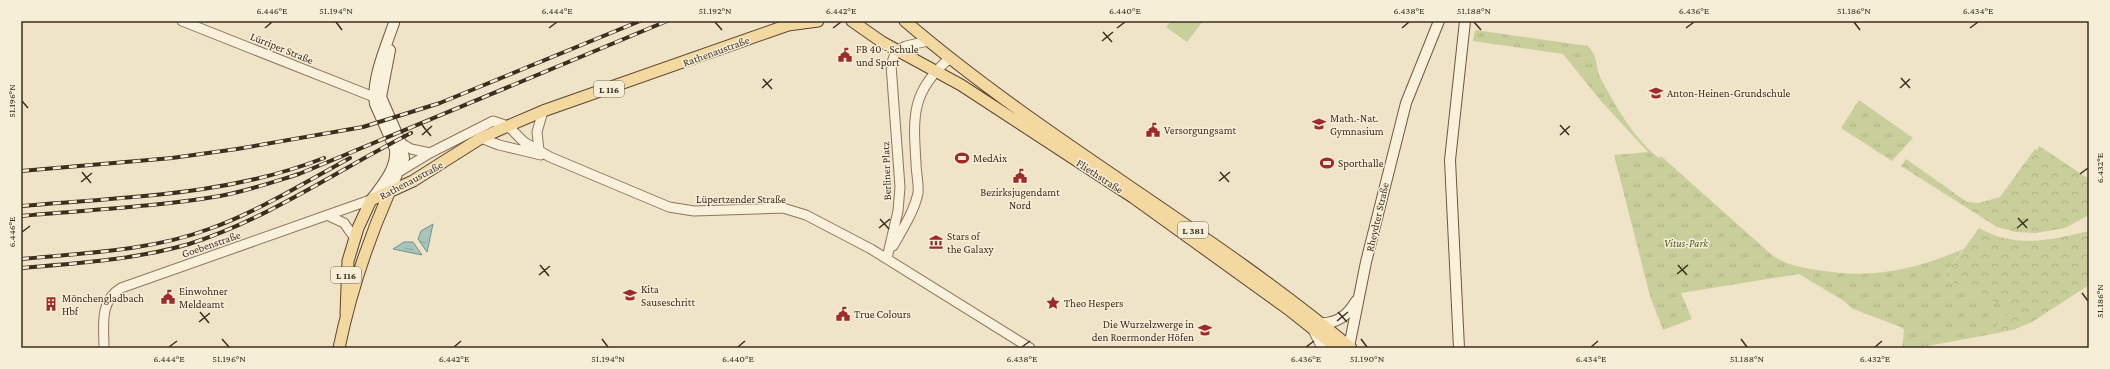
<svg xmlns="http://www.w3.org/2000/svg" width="2110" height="369" font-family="'Crimson Pro',serif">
	<defs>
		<pattern id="forest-crowns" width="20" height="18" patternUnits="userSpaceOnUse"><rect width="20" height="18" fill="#c9cf9b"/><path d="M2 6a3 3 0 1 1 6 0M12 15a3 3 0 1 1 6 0" fill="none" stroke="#aeb285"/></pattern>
		<pattern id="park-tufts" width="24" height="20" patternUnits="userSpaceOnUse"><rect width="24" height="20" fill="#c9cf9b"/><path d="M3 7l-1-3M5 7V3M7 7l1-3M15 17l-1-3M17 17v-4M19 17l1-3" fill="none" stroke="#aeb285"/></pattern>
		<pattern id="water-ripples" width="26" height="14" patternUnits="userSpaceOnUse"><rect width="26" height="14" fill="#a9c4bc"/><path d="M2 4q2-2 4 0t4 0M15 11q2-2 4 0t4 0" fill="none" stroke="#8ba098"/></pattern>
	</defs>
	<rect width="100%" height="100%" fill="#f0e4c8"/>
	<!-- forest -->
	<path fill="url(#forest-crowns)" d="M2039,146L2089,179V215L2065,228L2036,233L2016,232L1997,227L1901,166L1906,159L1967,202L1979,203L2000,197L2035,149L2037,150Z
		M1979,228C2017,249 2049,240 2089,231V285L2032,322L2013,330L1987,335L2011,310L1943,278Z"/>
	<!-- park -->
	<path fill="url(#park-tufts)" d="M1475,30L1588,46C1599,58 1595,67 1601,79C1616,107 1634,139 1659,158L1661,156L1773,256C1787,265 1801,267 1817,270C1872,279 1912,271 1963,249L1943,278L2012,310L1987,335L1917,348H1902L1904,330L1901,327L1853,309L1844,301L1799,274L1681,293L1692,319L1663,330L1650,296L1614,155L1648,152L1600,100L1563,54L1473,41Z
		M1859,100L1913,138L1892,161L1841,128Z"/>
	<!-- garden -->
	<path fill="#c9cf9b" d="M1171,21H1203L1187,42L1166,27Z"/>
	<!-- water -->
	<path fill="url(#water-ripples)" stroke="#6f938a" d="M433,224L427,252L418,239L421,231Z
		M404,242H413L422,255L393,249Z"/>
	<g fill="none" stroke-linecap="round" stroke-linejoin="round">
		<defs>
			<path id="tertiary" d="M182,21L374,97
				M481,138L499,145L541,155
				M401,143L411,149L430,153
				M539,150L537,132L543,111
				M397,173L430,153L493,121L508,126L524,142L550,157L669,207L694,211L783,208L806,215L871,249L1030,348
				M327,215L344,223L354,237
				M893,246C902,230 914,212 918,193C919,184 916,172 916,163C913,116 911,91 950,58
				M887,258L898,211L900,187L891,65L896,51L906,46L928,41
				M1313,330L1322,348
				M104,348C104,326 99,301 121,288L373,199"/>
			<path id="secondary" d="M389,193L404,158L401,143L381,97L390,50
				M371,200C382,185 397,169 395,149L375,104C371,80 386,46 394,23
				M1319,323C1337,324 1347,316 1356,301
				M1349,347L1366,262L1406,103L1439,21
				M1459,348L1450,160L1465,21"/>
			<path id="primary" d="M852,21L882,42L961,85L1134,198L1288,309L1337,348
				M905,21C1045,141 1209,229 1351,348
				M788,25L818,21
				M346,314L348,261L358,228L371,200L413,181L481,138L501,129L543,111L788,25L794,21
				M339,348C350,295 367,243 389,193"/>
		</defs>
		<!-- tertiary casing -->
		<use href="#tertiary" stroke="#8d765c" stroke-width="11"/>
		<!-- secondary casing -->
		<use href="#secondary" stroke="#6f573f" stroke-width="12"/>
		<!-- primary casing -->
		<use href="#primary" stroke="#5b4430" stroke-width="13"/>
		<!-- tertiary -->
		<use href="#tertiary" stroke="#faf1dc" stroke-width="9"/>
		<!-- secondary -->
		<use href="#secondary" stroke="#faf1dc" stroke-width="10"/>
		<!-- primary -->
		<use href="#primary" stroke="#f3d9a0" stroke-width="11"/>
		<defs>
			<path id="rail" d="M21,171L172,158L237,149L363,127L440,103L640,21
				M21,206C123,197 227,196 324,158
				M21,216C87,210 155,207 220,196C247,191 273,182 299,174L667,21
				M21,259C84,253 150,251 209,229C259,211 304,183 350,158
				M21,268C78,263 134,260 189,244C268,219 338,170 411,133"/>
		</defs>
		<!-- rail casing -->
		<use href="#rail" stroke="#3d2e20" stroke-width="4"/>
		<!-- rail -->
		<use href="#rail" stroke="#f7eed8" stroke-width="2.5" stroke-dasharray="8" stroke-linecap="butt"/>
	</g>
	<!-- ticks -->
	<path fill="none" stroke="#3d2e20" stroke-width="1.5" d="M336,22L342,30M715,22L722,30M1474,22L1481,30M1854,22L1860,30M265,28L272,22M549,28L557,22M833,28L841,22M1117,28L1125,22M1402,28L1409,22M1686,28L1694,22M1970,28L1978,22M1103,32L1112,42M1102,41L1113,32M1901,78L1910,88M763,79L772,89M762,88L772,79M1900,88L1910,79M22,101L28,108M422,125L431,136M1560,125L1569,135M422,135L432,126M1560,135L1570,126M82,172L91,183M1220,172L1229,182M2080,174L2088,168M1219,181L1230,172M81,182L92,173M2018,218L2027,228M880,219L889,229M879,228L890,219M2017,228L2028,219M22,232L30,226M540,265L549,276M1678,265L1687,275M1677,274L1688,265M539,275L550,266M2082,293L2088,301M200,312L209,323M1338,312L1347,322M1337,321L1348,312M199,322L210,313M222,339L229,347M602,339L608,347M1361,339L1367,347M1741,339L1747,347M169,347L177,341M454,347L461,341M738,347L745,341M1022,347L1030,341M1306,347L1314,341M1591,347L1598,341M1875,347L1882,341"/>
	<!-- icons -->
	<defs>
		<symbol id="civic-bare" viewBox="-9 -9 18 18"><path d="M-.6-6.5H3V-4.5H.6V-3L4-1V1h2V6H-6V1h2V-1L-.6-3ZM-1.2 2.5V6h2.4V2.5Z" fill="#9e2a2b" stroke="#f7eed8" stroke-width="2.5" paint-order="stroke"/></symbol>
		<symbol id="school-bare" viewBox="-9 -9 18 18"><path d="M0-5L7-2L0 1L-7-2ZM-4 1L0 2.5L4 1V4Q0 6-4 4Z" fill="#9e2a2b" stroke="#f7eed8" stroke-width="2.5" paint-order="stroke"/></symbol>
		<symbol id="stadium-bare" viewBox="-9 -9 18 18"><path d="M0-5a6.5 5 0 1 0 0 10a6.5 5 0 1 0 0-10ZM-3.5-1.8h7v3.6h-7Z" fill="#9e2a2b" stroke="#f7eed8" stroke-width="2.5" paint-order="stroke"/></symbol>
		<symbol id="museum-bare" viewBox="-9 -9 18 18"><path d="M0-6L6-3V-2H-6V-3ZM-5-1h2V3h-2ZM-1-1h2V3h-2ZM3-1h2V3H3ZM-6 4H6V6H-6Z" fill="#9e2a2b" stroke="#f7eed8" stroke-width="2.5" paint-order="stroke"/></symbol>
		<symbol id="sight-bare" viewBox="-9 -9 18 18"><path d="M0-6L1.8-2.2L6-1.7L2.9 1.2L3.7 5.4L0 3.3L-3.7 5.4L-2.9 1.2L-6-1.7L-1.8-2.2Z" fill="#9e2a2b" stroke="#f7eed8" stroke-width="2.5" paint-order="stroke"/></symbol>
		<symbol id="building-bare" viewBox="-9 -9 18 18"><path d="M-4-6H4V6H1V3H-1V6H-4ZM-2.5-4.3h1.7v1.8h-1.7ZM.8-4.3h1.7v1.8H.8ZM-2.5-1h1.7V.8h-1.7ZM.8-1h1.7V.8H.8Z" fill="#9e2a2b" stroke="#f7eed8" stroke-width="2.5" paint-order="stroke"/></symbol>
	</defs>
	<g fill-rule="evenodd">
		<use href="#civic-bare" x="835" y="45" width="20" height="20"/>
		<use href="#school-bare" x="1646" y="83" width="20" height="20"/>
		<use href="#school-bare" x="1309" y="114" width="20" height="20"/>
		<use href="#civic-bare" x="1143" y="120" width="20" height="20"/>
		<use href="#stadium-bare" x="952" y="148" width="20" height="20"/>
		<use href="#stadium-bare" x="1317" y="153" width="20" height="20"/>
		<use href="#civic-bare" x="1010" y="166" width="20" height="20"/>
		<use href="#museum-bare" x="926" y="232" width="20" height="20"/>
		<use href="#school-bare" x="620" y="285" width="20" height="20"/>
		<use href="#civic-bare" x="158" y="287" width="20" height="20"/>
		<use href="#sight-bare" x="1043" y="293" width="20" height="20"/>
		<use href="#building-bare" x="41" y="294" width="20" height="20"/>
		<use href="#civic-bare" x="833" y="304" width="20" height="20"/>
		<use href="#school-bare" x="1195" y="320" width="20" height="20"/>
	</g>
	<g text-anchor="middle" stroke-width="3" stroke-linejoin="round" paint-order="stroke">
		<!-- shield labels -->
		<g fill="#f7eed8" stroke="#756857" stroke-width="1">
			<rect x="594" y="81" width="30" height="16" rx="3"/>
			<rect x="1178" y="222" width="30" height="16" rx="3"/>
			<rect x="331" y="267" width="30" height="16" rx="3"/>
		</g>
		<g font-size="10" font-weight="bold" fill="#3d2e20">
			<text x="609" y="93">L 116</text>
			<text x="1193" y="234">L 381</text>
			<text x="346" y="279">L 116</text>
		</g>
		<!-- street labels -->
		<g font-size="11" fill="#3d2e20" stroke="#f7eed8">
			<text transform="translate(282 48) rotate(22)" y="4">Lürriper Straße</text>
			<text transform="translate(716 51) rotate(-20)" y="4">Rathenaustraße</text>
			<text transform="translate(886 171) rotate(-92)" y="4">Berliner Platz</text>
			<text transform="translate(1100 176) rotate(33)" y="4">Fliethstraße</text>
			<text transform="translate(411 180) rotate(-28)" y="4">Rathenaustraße</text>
			<text x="741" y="203">Lüpertzender Straße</text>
			<text transform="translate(1377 217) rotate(-77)" y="4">Rheydter Straße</text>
			<text transform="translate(211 244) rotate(-19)" y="4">Goebenstraße</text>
		</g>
		<!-- poi labels -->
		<g font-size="11" fill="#3d2e20" stroke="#f7eed8" text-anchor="start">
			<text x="856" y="53">FB 40 - Schule<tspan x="856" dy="13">und Sport</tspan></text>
			<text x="1667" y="97">Anton-Heinen-Grundschule</text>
			<text x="1330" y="122">Math.-Nat.<tspan x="1330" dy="13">Gymnasium</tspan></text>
			<text x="1164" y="134">Versorgungsamt</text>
			<text x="973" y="162">MedAix</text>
			<text x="1338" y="167">Sporthalle</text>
			<text x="1020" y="196" text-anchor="middle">Bezirksjugendamt<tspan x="1020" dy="13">Nord</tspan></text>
			<text x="947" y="240">Stars of<tspan x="947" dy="13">the Galaxy</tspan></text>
			<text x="641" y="293">Kita<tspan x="641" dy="13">Sauseschritt</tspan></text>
			<text x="179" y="295">Einwohner<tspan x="179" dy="13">Meldeamt</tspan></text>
			<text x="62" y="302">Mönchengladbach<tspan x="62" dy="13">Hbf</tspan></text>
			<text x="1064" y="307">Theo Hespers</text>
			<text x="854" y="318">True Colours</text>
			<text x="1194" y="328" text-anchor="end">Die Wurzelzwerge in<tspan x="1194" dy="13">den Roermonder Höfen</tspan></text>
		</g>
		<!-- park labels -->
		<g font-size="11" font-style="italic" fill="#4d5a26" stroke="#f7eed8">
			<text x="1686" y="247">Vitus-Park</text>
		</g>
	</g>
	<!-- border -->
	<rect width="2110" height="369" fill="none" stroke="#f7eed8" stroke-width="44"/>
	<rect x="22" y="22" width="2066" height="325" fill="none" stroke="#3d2e20" stroke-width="1.5"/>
	<g font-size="10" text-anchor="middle" fill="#3d2e20">
		<text x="272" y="14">6.446°E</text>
		<text x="336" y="14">51.194°N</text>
		<text x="557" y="14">6.444°E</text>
		<text x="715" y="14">51.192°N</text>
		<text x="841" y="14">6.442°E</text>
		<text x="1125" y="14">6.440°E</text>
		<text x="1409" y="14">6.438°E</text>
		<text x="1474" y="14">51.188°N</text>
		<text x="1694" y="14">6.436°E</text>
		<text x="1854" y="14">51.186°N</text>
		<text x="1978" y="14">6.434°E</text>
		<text transform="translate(11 101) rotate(-90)" y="4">51.196°N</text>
		<text transform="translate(2099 168) rotate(-90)" y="4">6.432°E</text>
		<text transform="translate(11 232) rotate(-90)" y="4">6.446°E</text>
		<text transform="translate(2099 301) rotate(-90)" y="4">51.186°N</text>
		<text x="169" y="362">6.444°E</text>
		<text x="229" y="362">51.196°N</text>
		<text x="454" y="362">6.442°E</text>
		<text x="608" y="362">51.194°N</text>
		<text x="738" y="362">6.440°E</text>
		<text x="1022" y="362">6.438°E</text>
		<text x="1306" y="362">6.436°E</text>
		<text x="1367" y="362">51.190°N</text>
		<text x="1591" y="362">6.434°E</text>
		<text x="1747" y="362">51.188°N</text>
		<text x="1875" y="362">6.432°E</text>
	</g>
</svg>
